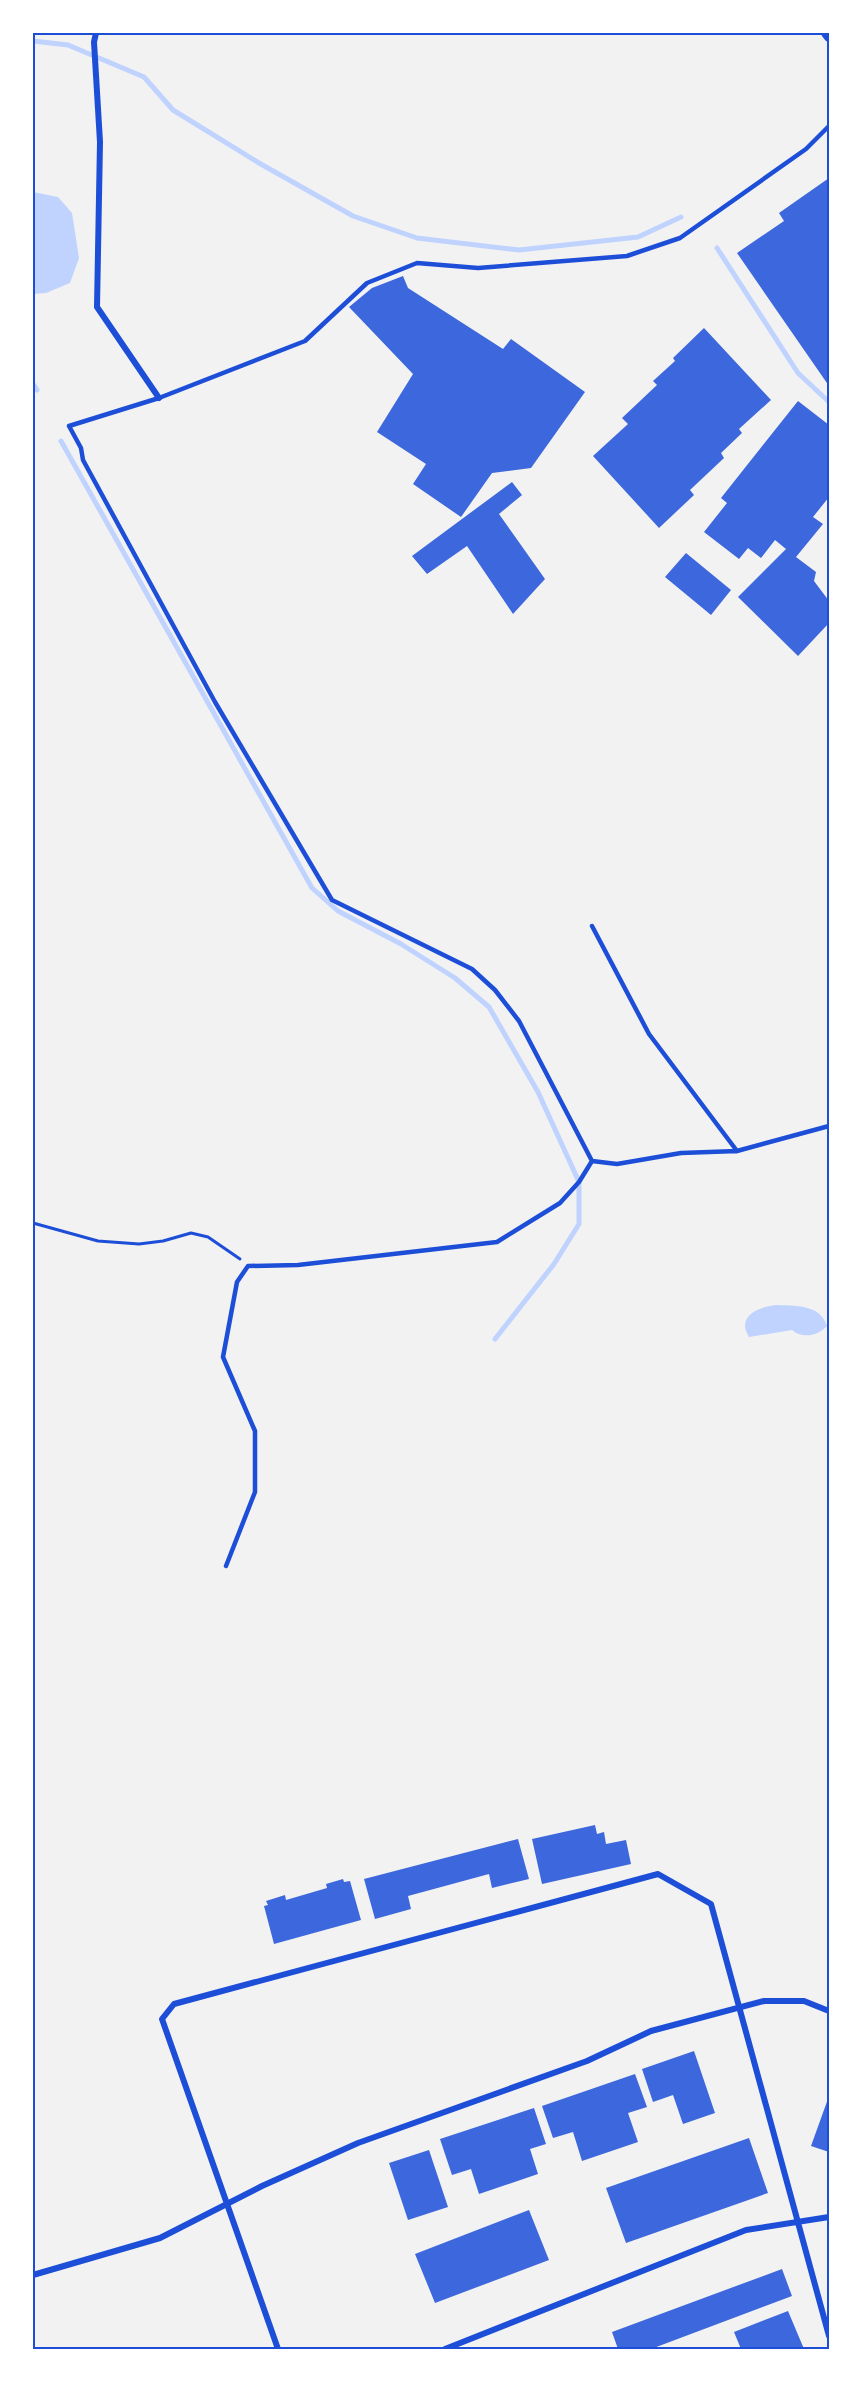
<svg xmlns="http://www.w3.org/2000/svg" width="862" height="2382" font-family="Manrope,sans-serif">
	<rect width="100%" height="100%" fill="#f2f2f2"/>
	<!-- water -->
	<path fill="#bfd3fe" d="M33,192L58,197L72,213L79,258L70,283L46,293L33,294Z
		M776,1305C796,1306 820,1304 827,1326C818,1336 802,1339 792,1330L749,1337C736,1316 758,1307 776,1305Z"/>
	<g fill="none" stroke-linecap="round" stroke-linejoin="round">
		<!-- stream -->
		<path stroke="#bfd3fe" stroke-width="5" d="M33,41L68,45L144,77L173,110L259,163L353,216L417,238L519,250L638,237L681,217
			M717,248L798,373L829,402
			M33,384L37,390
			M61,441L312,888L338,911L401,944L455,978L489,1007L538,1092L579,1182V1224L554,1264L495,1339"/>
	</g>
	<!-- building -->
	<path fill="#3d67dc" d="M829,178V386L737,253L784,221L779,213Z
		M403,276L408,288L503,349L511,339L585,392L531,468L492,473L461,517L413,484L426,464L377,432L413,374L349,307L372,288Z
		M704,328L771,400L739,429L742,433L721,453L724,458L690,490L694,495L659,528L593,456L628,424L622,418L657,385L653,381L675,361L673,358Z
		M798,401L829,425V497L813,517L823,524L796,557L816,572L814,581L829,601V623L798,656L738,597L786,549L775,540L761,558L748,548L739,559L704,532L727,503L721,498Z
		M512,482L522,495L499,514L545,579L513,614L467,546L427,574L412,556Z
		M686,553L731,590L711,615L665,577Z
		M595,1825L597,1834L604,1832L606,1844L626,1840L631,1864L542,1884L532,1839Z
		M518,1839L529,1879L492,1888L489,1874L408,1896L411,1909L375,1919L364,1879Z
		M343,1879L344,1882L350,1881L361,1920L274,1944L264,1906L268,1905L266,1901L285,1895L286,1900L327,1888L326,1884Z
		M694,2051L715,2113L683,2124L673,2095L653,2102L642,2069Z
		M635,2074L647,2107L628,2113L638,2142L582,2161L573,2132L553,2138L542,2106Z
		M829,2096V2152L811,2146Z
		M534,2108L546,2144L530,2149L538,2174L479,2194L471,2169L452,2175L440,2139Z
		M749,2138L768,2193L626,2243L606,2188Z
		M429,2150L448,2207L408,2220L389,2163Z
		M529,2210L549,2260L435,2303L415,2254Z
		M782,2269L792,2296L651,2349H618L612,2332Z
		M788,2311L804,2349H741L734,2332Z"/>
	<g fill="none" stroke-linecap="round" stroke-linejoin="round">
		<!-- path -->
		<path stroke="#1d4ed8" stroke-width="3" d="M33,1223L98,1241L139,1244L163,1241L191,1233L208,1237L240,1259"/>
		<!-- service -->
		<path stroke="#1d4ed8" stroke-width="4.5" d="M829,126L806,149L680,238L627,256L478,268L417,263L367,283L305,341L159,398L69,426L81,448L83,460L215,702L332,900L472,969L495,990L519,1021L592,1161L617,1164L681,1153L737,1151L829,1126
			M592,926L649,1034L737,1151
			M226,1566L255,1492V1431L223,1357L237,1282L248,1266L298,1265L497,1242L560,1203L579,1182L592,1161"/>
		<!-- minor -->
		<path stroke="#1d4ed8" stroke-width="6" d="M96,33L94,42L100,142L97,307L159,398
			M33,2275L160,2238L262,2186L358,2143L587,2061L651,2031L764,2001H804L829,2011
			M278,2349L162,2019L174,2004L658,1874L711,1904L829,2336
			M445,2349L746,2230L829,2217"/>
		<!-- tertiary -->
		<path stroke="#1d4ed8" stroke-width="10" d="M826,33L829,37"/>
	</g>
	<!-- border -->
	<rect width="862" height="2382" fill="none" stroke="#ffffff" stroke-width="69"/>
	<rect x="34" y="34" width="794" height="2314" fill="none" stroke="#1d4ed8" stroke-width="2"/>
</svg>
